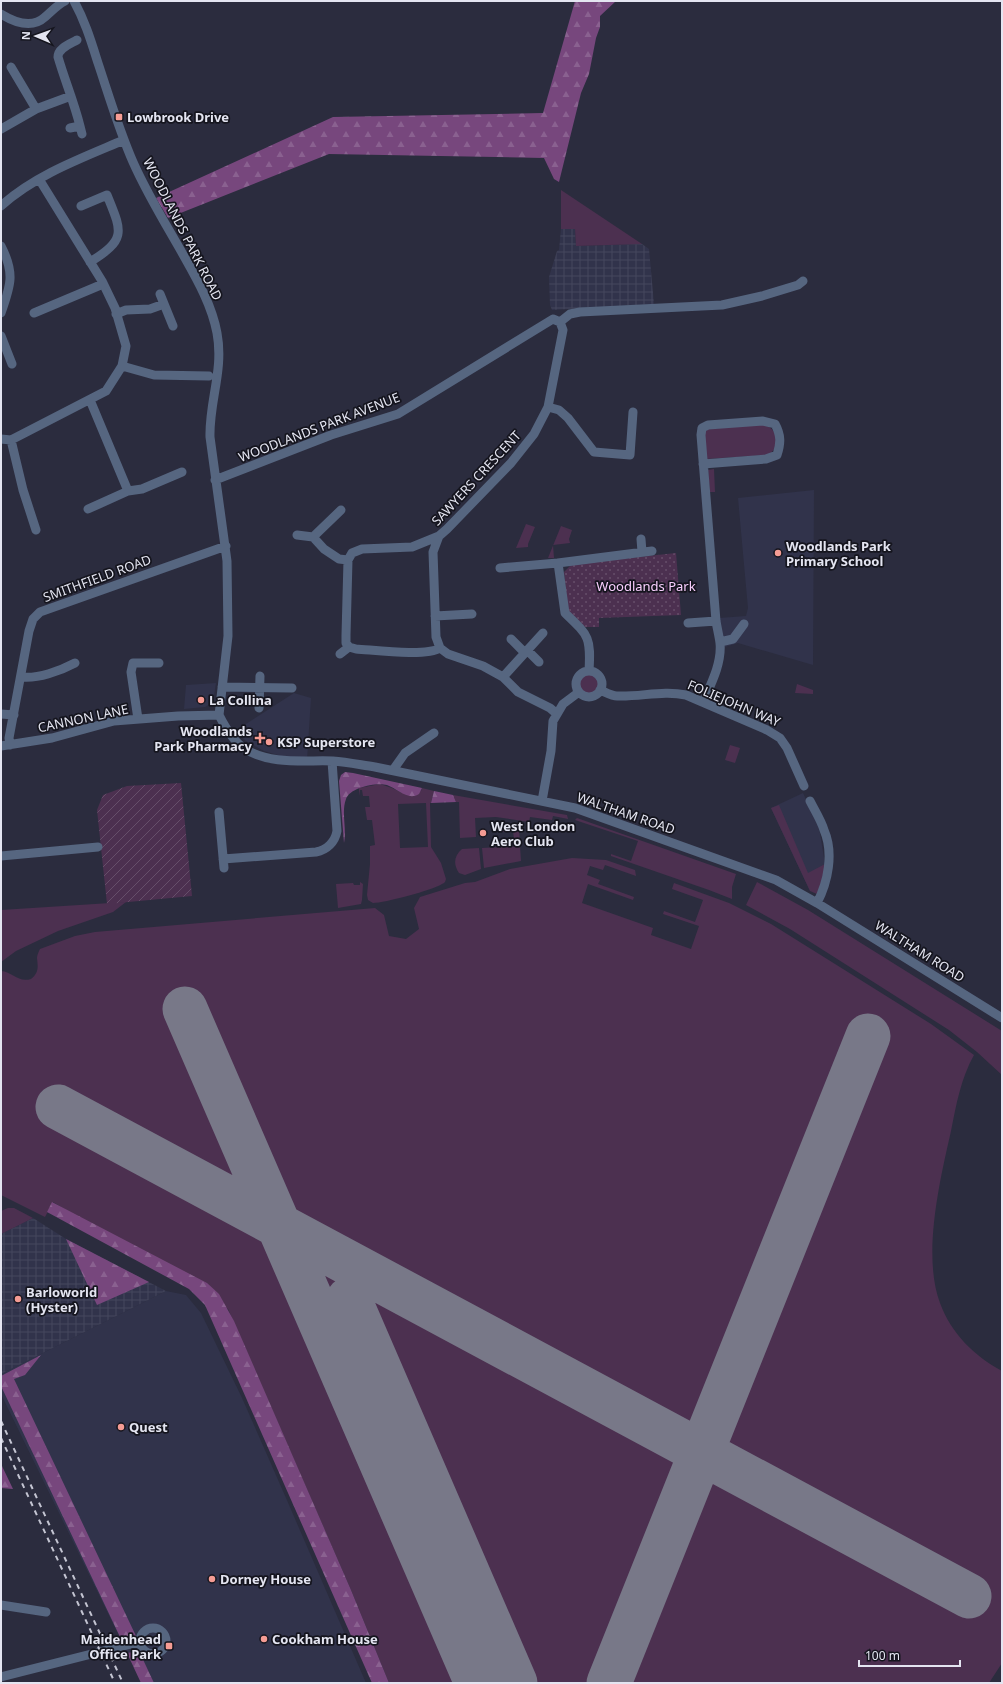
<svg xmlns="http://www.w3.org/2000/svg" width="1003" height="1684" font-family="'Noto Sans',sans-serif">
	<defs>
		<pattern id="industrial-grid" width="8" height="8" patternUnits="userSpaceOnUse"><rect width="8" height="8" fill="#31334b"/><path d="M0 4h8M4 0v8" fill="none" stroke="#45475d"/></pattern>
		<pattern id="forest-firs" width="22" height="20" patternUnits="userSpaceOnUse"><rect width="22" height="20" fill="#77477d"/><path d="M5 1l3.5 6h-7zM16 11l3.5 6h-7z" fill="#8a6190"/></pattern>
		<pattern id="park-dots" width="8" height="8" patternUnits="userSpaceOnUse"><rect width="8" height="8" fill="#4c3050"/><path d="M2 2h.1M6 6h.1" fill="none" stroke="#664e6a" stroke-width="1.8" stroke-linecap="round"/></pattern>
		<pattern id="garden-furrows" width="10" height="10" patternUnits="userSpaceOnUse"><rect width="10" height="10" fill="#4c3050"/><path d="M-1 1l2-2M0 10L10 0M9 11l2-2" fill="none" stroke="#664e6a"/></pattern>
	</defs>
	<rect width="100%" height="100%" fill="#2b2c3e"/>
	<!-- built -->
	<path fill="#31334b" d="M814,490L813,665L738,643L725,647L719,618L746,616L748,608L738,498Z
		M216,683L213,702L205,707L184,709L186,685Z
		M294,693L311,698L307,760L281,756L264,751L246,741L235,731Z
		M803,793L819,827L825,864L810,891L771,808Z
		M166,1291L186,1295L201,1313L242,1398L286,1498L366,1683H142L1,1394V1374Z"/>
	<!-- industrial -->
	<path fill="url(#industrial-grid)" d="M575,228L576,246L642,244L649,249L654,304L552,310L550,305L549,277L557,251L559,250L561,229Z
		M33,1218L66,1239L166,1291L1,1374V1234Z"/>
	<!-- grass -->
	<path fill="#4c3050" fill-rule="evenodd" d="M561,190L642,244L576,246L575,229H561Z
		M764,424C779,431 782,446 768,455L706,459L704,433L708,429Z
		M714,469L715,492H710L708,470Z
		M526,524L535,527L528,544V547L516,548Z
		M561,526L572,530L569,539L570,543L553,545L554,558H548Z
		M579 684a10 10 0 1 1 20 0a10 10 0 1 1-20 0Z
		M797,684L813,690V694L795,693Z
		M730,745L740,748L735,763L725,760Z
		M380,784L392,788L402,793L421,791L422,788L434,791L431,803H430L431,847L441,863L446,879C445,882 445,883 442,884C433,890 384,903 373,903L368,900L367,895L370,864V846L375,845L372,820H367L365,807H370L369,796H363L362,790H360L359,796V788ZM426,803L428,847L400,848L398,804Z
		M453,795L567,815L568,819L553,816L552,820L530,817L529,822L496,817L475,818L476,837L460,838L459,802H456Z
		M779,805L808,873L825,864V874L817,894L810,891L771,808Z
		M577,818L736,874L732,887V899L709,890L611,856V854L631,861L638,841L575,820Z
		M519,827L520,844L514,845L516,844V839H514L513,831L501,832V828Z
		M520,846L521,861L484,868L482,848Z
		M479,848L481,869L465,875L459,873C453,864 454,856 462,849Z
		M572,858L606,860L635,870L636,876L605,865L603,870L590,866L587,875L600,880L598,884L634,897L633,900L588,884L582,903L653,928L651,935L691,949L699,926L663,914L664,911L695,922L703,900L672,889L674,883L729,903L771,924L931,1024L974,1055C961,1078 956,1105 951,1131C940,1180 922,1255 940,1303C951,1333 974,1356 1002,1371V1663L989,1683H389L351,1590L228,1309L53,1202L45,1217L1,1195V971C13,972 18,983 31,979C39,973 38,967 37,958C37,955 39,951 40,949L75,936L95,932L375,908L384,915L389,936L406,939L419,929L414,908L420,897L465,883L475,882L510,869Z
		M360,882L363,884L362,900L361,904L338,908L336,884L353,883L354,885H360Z
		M757,882L808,910L1002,1031V1075L977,1052L949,1030L790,929L746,905Z
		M126,902L113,912L58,931L16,951L1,962V910Z
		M8,1208H14L33,1218L1,1234V1211Z"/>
	<!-- forest -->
	<path fill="url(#forest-firs)" d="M575,1H616L600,16V27L596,38L589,74L581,93L559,182L554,179L544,158L329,154L168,218L156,198L333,117L543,113Z
		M345,772L353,773L422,788L419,794C408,801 398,789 387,785C377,782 350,787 346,799C341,812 347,829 344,843L339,781L341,775Z
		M434,791L453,795L456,802L431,803Z
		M52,1202L207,1283L219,1294L234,1321L351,1590L389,1683H372L205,1305L189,1289L47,1212Z
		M66,1239L149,1282L97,1305Z
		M41,1355L25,1375L14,1379L136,1636L121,1639L1,1386V1376Z
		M1,1464L13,1489L1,1488Z
		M139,1651L154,1683H141L127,1653Z"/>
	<!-- park -->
	<path fill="url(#park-dots)" d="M676,553L681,615L599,618V627H585L568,612L564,572L572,564Z"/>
	<!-- garden -->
	<path fill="url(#garden-furrows)" d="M181,783L192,896L107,904L97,810L103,795L127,786Z"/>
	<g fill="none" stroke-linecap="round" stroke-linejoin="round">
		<!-- runway -->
		<path stroke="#787888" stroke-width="45" d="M185,1009L477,1683
			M58,1107L969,1596
			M349,1299L515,1683
			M609,1683L868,1036"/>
		<!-- minor -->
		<path stroke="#566680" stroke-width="9" d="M74,1C85,21 91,41 98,63C109,96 119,130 133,162C148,196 167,226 185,258C198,281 212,306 217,333C224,370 209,401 210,437L227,561L228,636L219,715
			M1,14C14,22 32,29 45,17C51,12 57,5 65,1
			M77,40C70,44 58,48 58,57C65,81 74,102 80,126
			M11,67L36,109
			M70,128L80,126L82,134
			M1,129L36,109L71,96
			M1,206C35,175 82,158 124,140
			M81,206L107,195C122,232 127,239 90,262
			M1,246C15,273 11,285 1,313
			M160,294L173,326
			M34,313L103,284
			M116,314L126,310L150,309L164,304
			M560,322L570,314L580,312L722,305L762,296L798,285L803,281
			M1,336L12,364
			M122,366L154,375L209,376
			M90,400L128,491
			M548,407L559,410L568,418L594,452L630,455L633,412
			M1,439L11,440L106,391L122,366L126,346L115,308L102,281L39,179
			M11,440L23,490L36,530
			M703,464L766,459L777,455C781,443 781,435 775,424L763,421L708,425L702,428L701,435L716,621C717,628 719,635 720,643C722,663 711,684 703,702
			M215,480L331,435L398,414L553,319L560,322L563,330L548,407L534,434L511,463L447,529L439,536L433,552L436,637L440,648L448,654L483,666L503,677L518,692L550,708L557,714
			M88,509L128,491L142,489L182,472
			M297,535L313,537L324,549L339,559L348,560
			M439,536L412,547L362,549L352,553L348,560L346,635V643L349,647L356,649C374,650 426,657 440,648
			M313,537L341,510
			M641,539L642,552
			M558,563L565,613C589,636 591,637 589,671
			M500,568L558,563L652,551
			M435,616L472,614
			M688,623L716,621
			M511,639L525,653
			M720,642L733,639L744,624
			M527,650L539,662
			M340,654L349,647
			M576 684a13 13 0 1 1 26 0a13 13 0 1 1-26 0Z
			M21,677C38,679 60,671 75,663
			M503,677L543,633
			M222,687L292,688
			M600,690C605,692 612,696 617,696C641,697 663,690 686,695L767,730L780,738L787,748L804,786
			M259,708L260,676
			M1,714L14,715
			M219,715C225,727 234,742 245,749C271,765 304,760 333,761C347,762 361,765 375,767L575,808L776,880L817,903L1002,1018
			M138,719L131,672L133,663H159
			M10,745L9,738L29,631L33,619L40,612L226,546
			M1,746L52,738L114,721L178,716L219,715
			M393,770L405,753L434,733
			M542,801L551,751L553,721L563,704L579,692
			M810,801C815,811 821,820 824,830C834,853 828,882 817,903
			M219,812L224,868
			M1,856L98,847
			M223,859L316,852C327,850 335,842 337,831L332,761
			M1,1605L46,1612
			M140 1641a13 13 0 1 1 26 0a13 13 0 1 1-26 0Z
			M1,1677L139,1642"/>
		<!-- rail -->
		<path stroke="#c4c5d2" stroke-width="2" stroke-dasharray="5 5" stroke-linecap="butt" d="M1,1421L123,1683
			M1,1438L115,1683"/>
	</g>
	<!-- markers -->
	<g fill="#f59c94" stroke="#15151e" stroke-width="1.5">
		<rect x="115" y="113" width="8" height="8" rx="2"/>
		<circle cx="778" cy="553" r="4"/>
		<circle cx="201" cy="700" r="4"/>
		<path d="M258 732h4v4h4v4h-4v4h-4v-4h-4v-4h4z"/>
		<circle cx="269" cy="742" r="4"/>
		<circle cx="483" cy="833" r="4"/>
		<circle cx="18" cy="1299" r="4"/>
		<circle cx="121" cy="1427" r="4"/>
		<circle cx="212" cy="1579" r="4"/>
		<circle cx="264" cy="1639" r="4"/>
		<rect x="165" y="1642" width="8" height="8" rx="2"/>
	</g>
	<g text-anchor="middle" stroke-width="3.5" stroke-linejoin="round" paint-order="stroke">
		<!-- poi labels -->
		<g font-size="13" font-weight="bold" fill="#e4e5f1" stroke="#15151e" text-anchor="start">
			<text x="127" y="122">Lowbrook Drive</text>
			<text x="786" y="551">Woodlands Park<tspan x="786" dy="15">Primary School</tspan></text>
			<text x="209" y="705">La Collina</text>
			<text x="252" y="736" text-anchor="end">Woodlands<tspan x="252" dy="15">Park Pharmacy</tspan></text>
			<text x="277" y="747">KSP Superstore</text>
			<text x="491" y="831">West London<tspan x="491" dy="15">Aero Club</tspan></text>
			<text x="26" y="1297">Barloworld<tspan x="26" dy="15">(Hyster)</tspan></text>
			<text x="129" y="1432">Quest</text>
			<text x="220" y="1584">Dorney House</text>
			<text x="161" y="1644" text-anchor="end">Maidenhead<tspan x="161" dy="15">Office Park</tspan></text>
			<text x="272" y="1644">Cookham House</text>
		</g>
		<!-- street labels -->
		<g font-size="13" fill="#e4e5f1" stroke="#15151e">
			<text transform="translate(183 229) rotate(63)" y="5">WOODLANDS PARK ROAD</text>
			<text transform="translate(319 427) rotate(-21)" y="5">WOODLANDS PARK AVENUE</text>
			<text transform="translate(476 478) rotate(-47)" y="5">SAWYERS CRESCENT</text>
			<text transform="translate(97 578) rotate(-20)" y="5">SMITHFIELD ROAD</text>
			<text transform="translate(734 703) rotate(23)" y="5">FOLIEJOHN WAY</text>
			<text transform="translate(83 718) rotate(-12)" y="5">CANNON LANE</text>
			<text transform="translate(626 813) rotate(19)" y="5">WALTHAM ROAD</text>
			<text transform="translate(920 951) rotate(32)" y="5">WALTHAM ROAD</text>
		</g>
		<!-- park labels -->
		<g font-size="13" fill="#f9cffe" stroke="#15151e">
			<text x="646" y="591">Woodlands Park</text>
		</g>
	</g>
	<!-- border -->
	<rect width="1003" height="1684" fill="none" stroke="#e4e5f1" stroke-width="4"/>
	<!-- north arrow -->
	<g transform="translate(36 36) rotate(272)" stroke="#15151e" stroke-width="3" paint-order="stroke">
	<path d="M0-3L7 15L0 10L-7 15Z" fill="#e4e5f1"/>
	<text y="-6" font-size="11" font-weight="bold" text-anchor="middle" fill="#e4e5f1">N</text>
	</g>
	<!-- scale -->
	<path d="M859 1660v6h101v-6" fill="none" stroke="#e4e5f1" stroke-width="2"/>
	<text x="865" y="1660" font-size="12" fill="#e4e5f1" stroke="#15151e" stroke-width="3" paint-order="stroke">100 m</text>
</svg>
